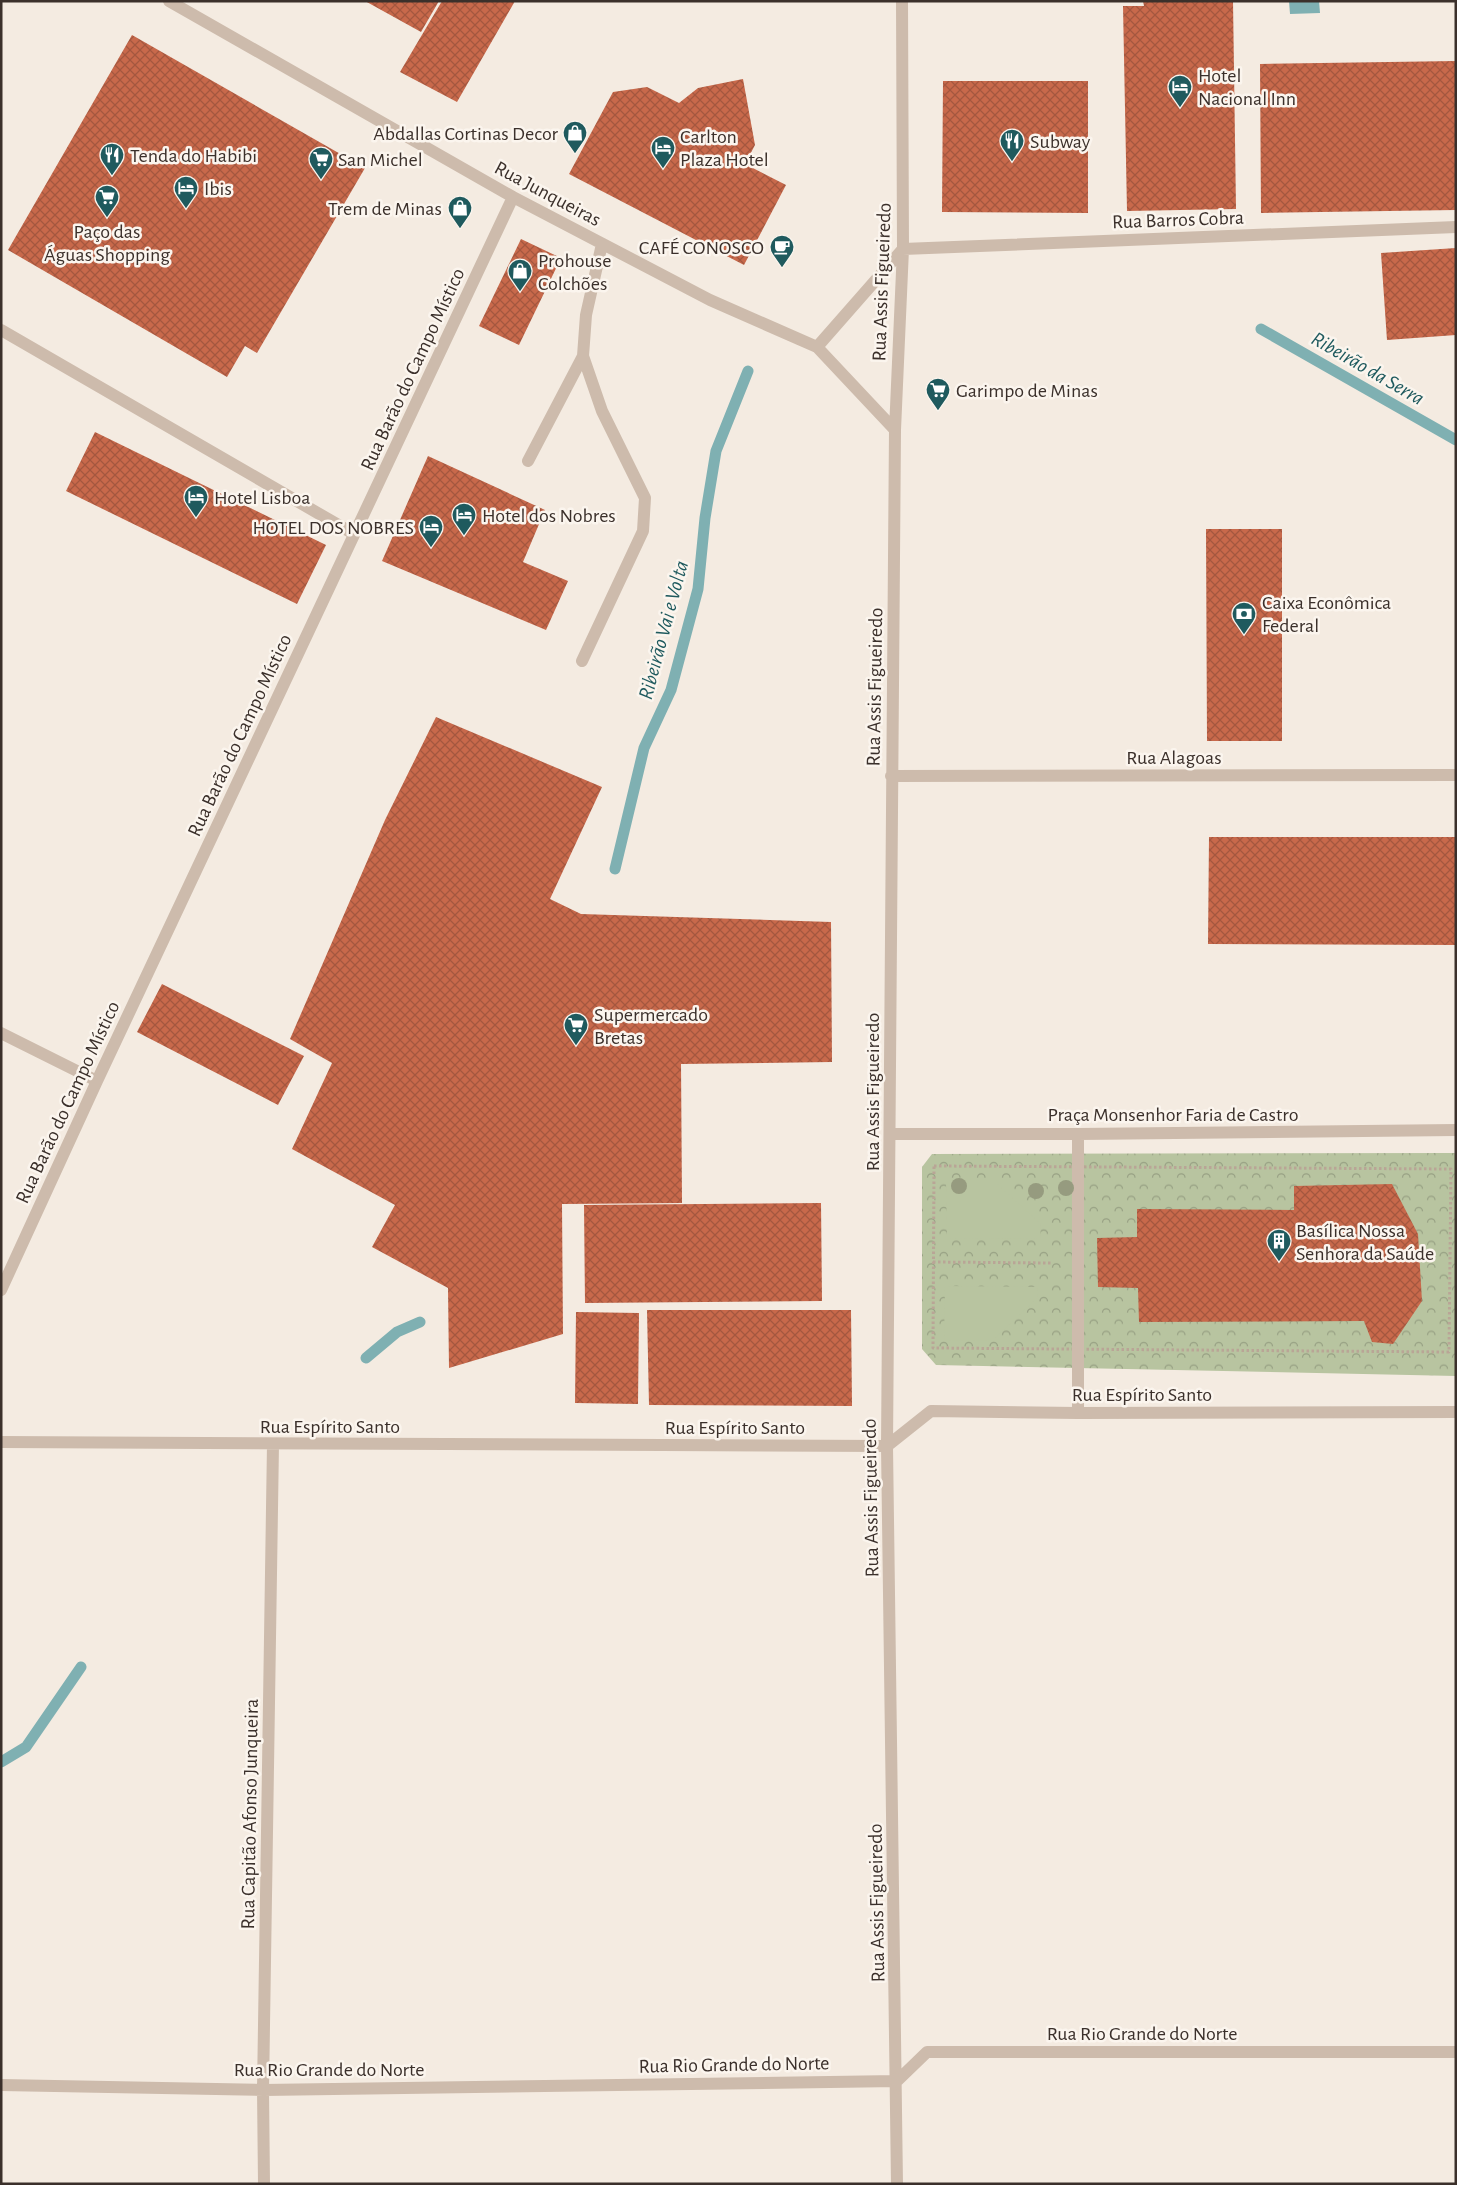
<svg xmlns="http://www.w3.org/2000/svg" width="1457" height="2185" font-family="'Alegreya Sans',sans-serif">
	<defs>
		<pattern id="park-crowns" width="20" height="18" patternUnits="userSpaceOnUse" patternTransform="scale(1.25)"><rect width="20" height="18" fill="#b8c4a0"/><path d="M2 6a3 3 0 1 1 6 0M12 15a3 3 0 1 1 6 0" fill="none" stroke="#97a083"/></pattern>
		<pattern id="building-cross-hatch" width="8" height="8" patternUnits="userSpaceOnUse" patternTransform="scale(1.25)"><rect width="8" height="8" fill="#c8694b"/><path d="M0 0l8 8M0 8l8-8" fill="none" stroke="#a4573f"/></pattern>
	</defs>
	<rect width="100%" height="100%" fill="#f4ebe1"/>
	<!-- park -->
	<path fill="url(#park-crowns)" d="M1456,1153V1376L936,1365L922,1349V1167L932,1154Z"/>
	<!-- garden -->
	<path fill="#b8c4a0" d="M946,1183H996L1040,1223L1041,1238L947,1239Z
		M945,1286L1038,1287L1037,1298L992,1341L944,1340Z"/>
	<!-- water -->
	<path fill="#7fb0b2" d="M1289,1H1319L1320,13L1290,14Z"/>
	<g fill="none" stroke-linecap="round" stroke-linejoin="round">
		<!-- stream -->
		<path stroke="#7fb0b2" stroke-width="11" d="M1261,329L1456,440
			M615,869L644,748L671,690L698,589L705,518L716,451L748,371
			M366,1358L397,1332L420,1322
			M1,1762L26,1747L81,1667"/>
	</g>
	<!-- building -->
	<path fill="url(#building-cross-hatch)" d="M365,1H439L421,32Z
		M442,1H515L457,102L400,72Z
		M1143,1H1233L1236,209L1127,211L1123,6H1144Z
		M132,35L365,168L257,353L245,346L227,377L8,250Z
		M1456,61V210L1261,213L1260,64Z
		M743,79L755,145L745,164L786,185L744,265L569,174L613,92L647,87L679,103L698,88Z
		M943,81H1088V213L942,212Z
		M521,239L561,258L519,345L479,326Z
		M1456,248V335L1387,340L1381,253Z
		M95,432L326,545L297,604L66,491Z
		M428,456L545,510L523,562L568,581L546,630L382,561Z
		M1206,529H1282V741H1207Z
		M436,717L602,787L550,899L581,914L831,922L832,1062L681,1064L682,1203L562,1204L563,1334L449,1368L448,1288L372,1247L395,1205L292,1149L332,1063L290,1039L385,820Z
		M1209,837H1456V945L1208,944Z
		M162,984L304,1056L278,1105L137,1032Z
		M1392,1184L1418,1234L1422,1301L1393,1344L1372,1342L1364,1321L1139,1322L1138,1288L1098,1287L1097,1238L1137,1237V1209L1294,1210V1186Z
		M821,1203L822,1301L585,1303L584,1205Z
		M647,1310H851L852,1406L649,1405Z
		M576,1312L639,1313L638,1404L575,1403Z"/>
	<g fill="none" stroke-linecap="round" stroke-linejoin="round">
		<!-- path -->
		<path stroke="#b9a596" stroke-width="3" stroke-dasharray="2.5 2.5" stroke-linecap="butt" d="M934,1166L1451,1169L1449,1352L933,1348Z
			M933,1262L1052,1263"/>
		<!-- minor -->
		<path stroke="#cdbbac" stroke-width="12" d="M169,1L513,197L710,300L817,347L895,430
			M903,249L1456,227
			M1,330L354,534
			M817,347L903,249
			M528,461L583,356
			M582,661L643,531L645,498L602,411L583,356L586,315L602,244
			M891,776L1456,775
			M1,1033L97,1081
			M891,1134H1078L1456,1130
			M1,1290L97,1081L513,197
			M1078,1413V1134
			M1,1442L887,1446L931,1411L1078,1413L1456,1412
			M1,2085L263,2090L897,2081L927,2052H1456
			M264,2184L263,2090L273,1444
			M897,2184L887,1446L895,430L903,249L902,1"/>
	</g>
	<!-- trees -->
	<g fill="#969b7f">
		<circle cx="959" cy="1186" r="8"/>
		<circle cx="1066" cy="1188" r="8"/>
		<circle cx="1036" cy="1191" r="8"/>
	</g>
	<!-- icons -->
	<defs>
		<symbol id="hotel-pin" viewBox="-11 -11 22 30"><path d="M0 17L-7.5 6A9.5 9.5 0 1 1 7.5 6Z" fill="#1f5a5e" stroke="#fbf5ee"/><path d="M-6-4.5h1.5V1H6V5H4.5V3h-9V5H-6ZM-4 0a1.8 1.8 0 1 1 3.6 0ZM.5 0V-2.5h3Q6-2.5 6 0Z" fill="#fff"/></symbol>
		<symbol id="shop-pin" viewBox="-11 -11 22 30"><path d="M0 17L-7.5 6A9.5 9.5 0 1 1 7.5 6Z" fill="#1f5a5e" stroke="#fbf5ee"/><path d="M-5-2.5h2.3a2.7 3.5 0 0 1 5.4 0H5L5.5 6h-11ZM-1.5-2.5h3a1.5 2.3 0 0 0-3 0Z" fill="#fff"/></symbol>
		<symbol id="restaurant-pin" viewBox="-11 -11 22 30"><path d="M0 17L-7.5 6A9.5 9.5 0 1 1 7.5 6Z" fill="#1f5a5e" stroke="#fbf5ee"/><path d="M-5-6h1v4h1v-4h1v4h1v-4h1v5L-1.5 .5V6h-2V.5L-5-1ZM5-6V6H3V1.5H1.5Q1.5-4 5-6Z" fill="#fff"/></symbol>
		<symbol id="supermarket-pin" viewBox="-11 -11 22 30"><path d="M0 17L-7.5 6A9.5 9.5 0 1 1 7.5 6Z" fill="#1f5a5e" stroke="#fbf5ee"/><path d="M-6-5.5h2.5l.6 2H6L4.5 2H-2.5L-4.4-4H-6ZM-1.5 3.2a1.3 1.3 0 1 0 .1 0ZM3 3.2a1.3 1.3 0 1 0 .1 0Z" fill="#fff"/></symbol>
		<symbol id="cafe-pin" viewBox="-11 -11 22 30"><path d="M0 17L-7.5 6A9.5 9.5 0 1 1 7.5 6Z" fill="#1f5a5e" stroke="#fbf5ee"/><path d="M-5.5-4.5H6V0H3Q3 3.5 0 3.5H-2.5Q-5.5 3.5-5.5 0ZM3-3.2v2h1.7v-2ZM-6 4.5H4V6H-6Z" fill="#fff"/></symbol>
		<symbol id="bank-pin" viewBox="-11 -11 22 30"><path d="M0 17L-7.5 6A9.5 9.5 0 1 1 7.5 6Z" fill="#1f5a5e" stroke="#fbf5ee"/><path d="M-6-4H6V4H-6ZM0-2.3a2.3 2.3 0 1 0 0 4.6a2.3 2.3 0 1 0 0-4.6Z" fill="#fff"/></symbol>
		<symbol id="building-pin" viewBox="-11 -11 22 30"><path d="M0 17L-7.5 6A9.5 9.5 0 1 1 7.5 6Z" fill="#1f5a5e" stroke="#fbf5ee"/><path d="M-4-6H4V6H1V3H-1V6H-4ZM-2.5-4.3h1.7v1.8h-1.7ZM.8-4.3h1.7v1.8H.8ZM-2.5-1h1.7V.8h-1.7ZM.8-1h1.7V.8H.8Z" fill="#fff"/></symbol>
	</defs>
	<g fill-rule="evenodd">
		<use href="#hotel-pin" x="1166" y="73" width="28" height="38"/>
		<use href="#shop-pin" x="561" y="119" width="28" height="38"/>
		<use href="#restaurant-pin" x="998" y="127" width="28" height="38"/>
		<use href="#hotel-pin" x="649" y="134" width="28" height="38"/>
		<use href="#restaurant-pin" x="98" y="141" width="28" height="38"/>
		<use href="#supermarket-pin" x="307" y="145" width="28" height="38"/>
		<use href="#hotel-pin" x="172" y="174" width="28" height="38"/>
		<use href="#supermarket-pin" x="93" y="183" width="28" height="38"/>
		<use href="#shop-pin" x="446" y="194" width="28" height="38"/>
		<use href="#cafe-pin" x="768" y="233" width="28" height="38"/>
		<use href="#shop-pin" x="506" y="257" width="28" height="38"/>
		<use href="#supermarket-pin" x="924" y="376" width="28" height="38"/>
		<use href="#hotel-pin" x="182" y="483" width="28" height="38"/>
		<use href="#hotel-pin" x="450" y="501" width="28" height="38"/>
		<use href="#hotel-pin" x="417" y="513" width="28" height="38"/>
		<use href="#bank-pin" x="1230" y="600" width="28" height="38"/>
		<use href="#supermarket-pin" x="562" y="1011" width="28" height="38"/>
		<use href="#building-pin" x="1265" y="1227" width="28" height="38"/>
	</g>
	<g text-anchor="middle" stroke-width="5" stroke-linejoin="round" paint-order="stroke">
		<!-- poi labels -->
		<g font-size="20" fill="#3b302b" stroke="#fbf5ee" text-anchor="start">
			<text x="1198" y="82">Hotel<tspan x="1198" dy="23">Nacional Inn</tspan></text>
			<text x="558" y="140" text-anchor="end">Abdallas Cortinas Decor</text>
			<text x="680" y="143">Carlton<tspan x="680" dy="23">Plaza Hotel</tspan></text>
			<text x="1030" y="148">Subway</text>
			<text x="130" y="162">Tenda do Habibi</text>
			<text x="338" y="166">San Michel</text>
			<text x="204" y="195">Ibis</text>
			<text x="442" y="215" text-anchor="end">Trem de Minas</text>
			<text x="107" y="238" text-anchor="middle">Paço das<tspan x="107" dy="23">Águas Shopping</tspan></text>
			<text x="764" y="254" text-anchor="end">CAFÉ CONOSCO</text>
			<text x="538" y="267">Prohouse<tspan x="538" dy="23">Colchões</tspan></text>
			<text x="956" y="397">Garimpo de Minas</text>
			<text x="214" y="504">Hotel Lisboa</text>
			<text x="482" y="522">Hotel dos Nobres</text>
			<text x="414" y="534" text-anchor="end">HOTEL DOS NOBRES</text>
			<text x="1262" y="609">Caixa Econômica<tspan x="1262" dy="23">Federal</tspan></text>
			<text x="594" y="1021">Supermercado<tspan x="594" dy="23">Bretas</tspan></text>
			<text x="1296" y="1237">Basílica Nossa<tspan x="1296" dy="23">Senhora da Saúde</tspan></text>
		</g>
		<!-- street labels -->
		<g font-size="20" fill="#3b302b" stroke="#fbf5ee">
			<text transform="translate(548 193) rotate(28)" y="7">Rua Junqueiras</text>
			<text transform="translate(1178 219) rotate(-2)" y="7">Rua Barros Cobra</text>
			<text transform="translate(881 282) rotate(-88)" y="7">Rua Assis Figueiredo</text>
			<text transform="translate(412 369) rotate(-65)" y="7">Rua Barão do Campo Místico</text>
			<text transform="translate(874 687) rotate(-89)" y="7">Rua Assis Figueiredo</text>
			<text transform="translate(239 735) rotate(-65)" y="7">Rua Barão do Campo Místico</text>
			<text x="1174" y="764">Rua Alagoas</text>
			<text transform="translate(872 1092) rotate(-90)" y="7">Rua Assis Figueiredo</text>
			<text transform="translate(67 1102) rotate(-65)" y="7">Rua Barão do Campo Místico</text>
			<text x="1173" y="1121">Praça Monsenhor Faria de Castro</text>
			<text x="1142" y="1401">Rua Espírito Santo</text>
			<text x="330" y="1433">Rua Espírito Santo</text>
			<text x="735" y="1434">Rua Espírito Santo</text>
			<text transform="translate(870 1498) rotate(-91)" y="7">Rua Assis Figueiredo</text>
			<text transform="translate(249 1814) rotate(-89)" y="7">Rua Capitão Afonso Junqueira</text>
			<text transform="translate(876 1903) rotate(-91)" y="7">Rua Assis Figueiredo</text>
			<text x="1142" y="2040">Rua Rio Grande do Norte</text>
			<text transform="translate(734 2064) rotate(-1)" y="7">Rua Rio Grande do Norte</text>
			<text x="329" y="2076">Rua Rio Grande do Norte</text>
		</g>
		<!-- water labels -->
		<g font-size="21" font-style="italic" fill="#1f5a5e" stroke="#fbf5ee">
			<text transform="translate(1368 368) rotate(30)" y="7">Ribeirão da Serra</text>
			<text transform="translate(663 630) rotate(-75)" y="7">Ribeirão Vai e Volta</text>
		</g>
	</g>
	<!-- border -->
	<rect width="1457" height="2185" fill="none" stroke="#3b302b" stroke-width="5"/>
</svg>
